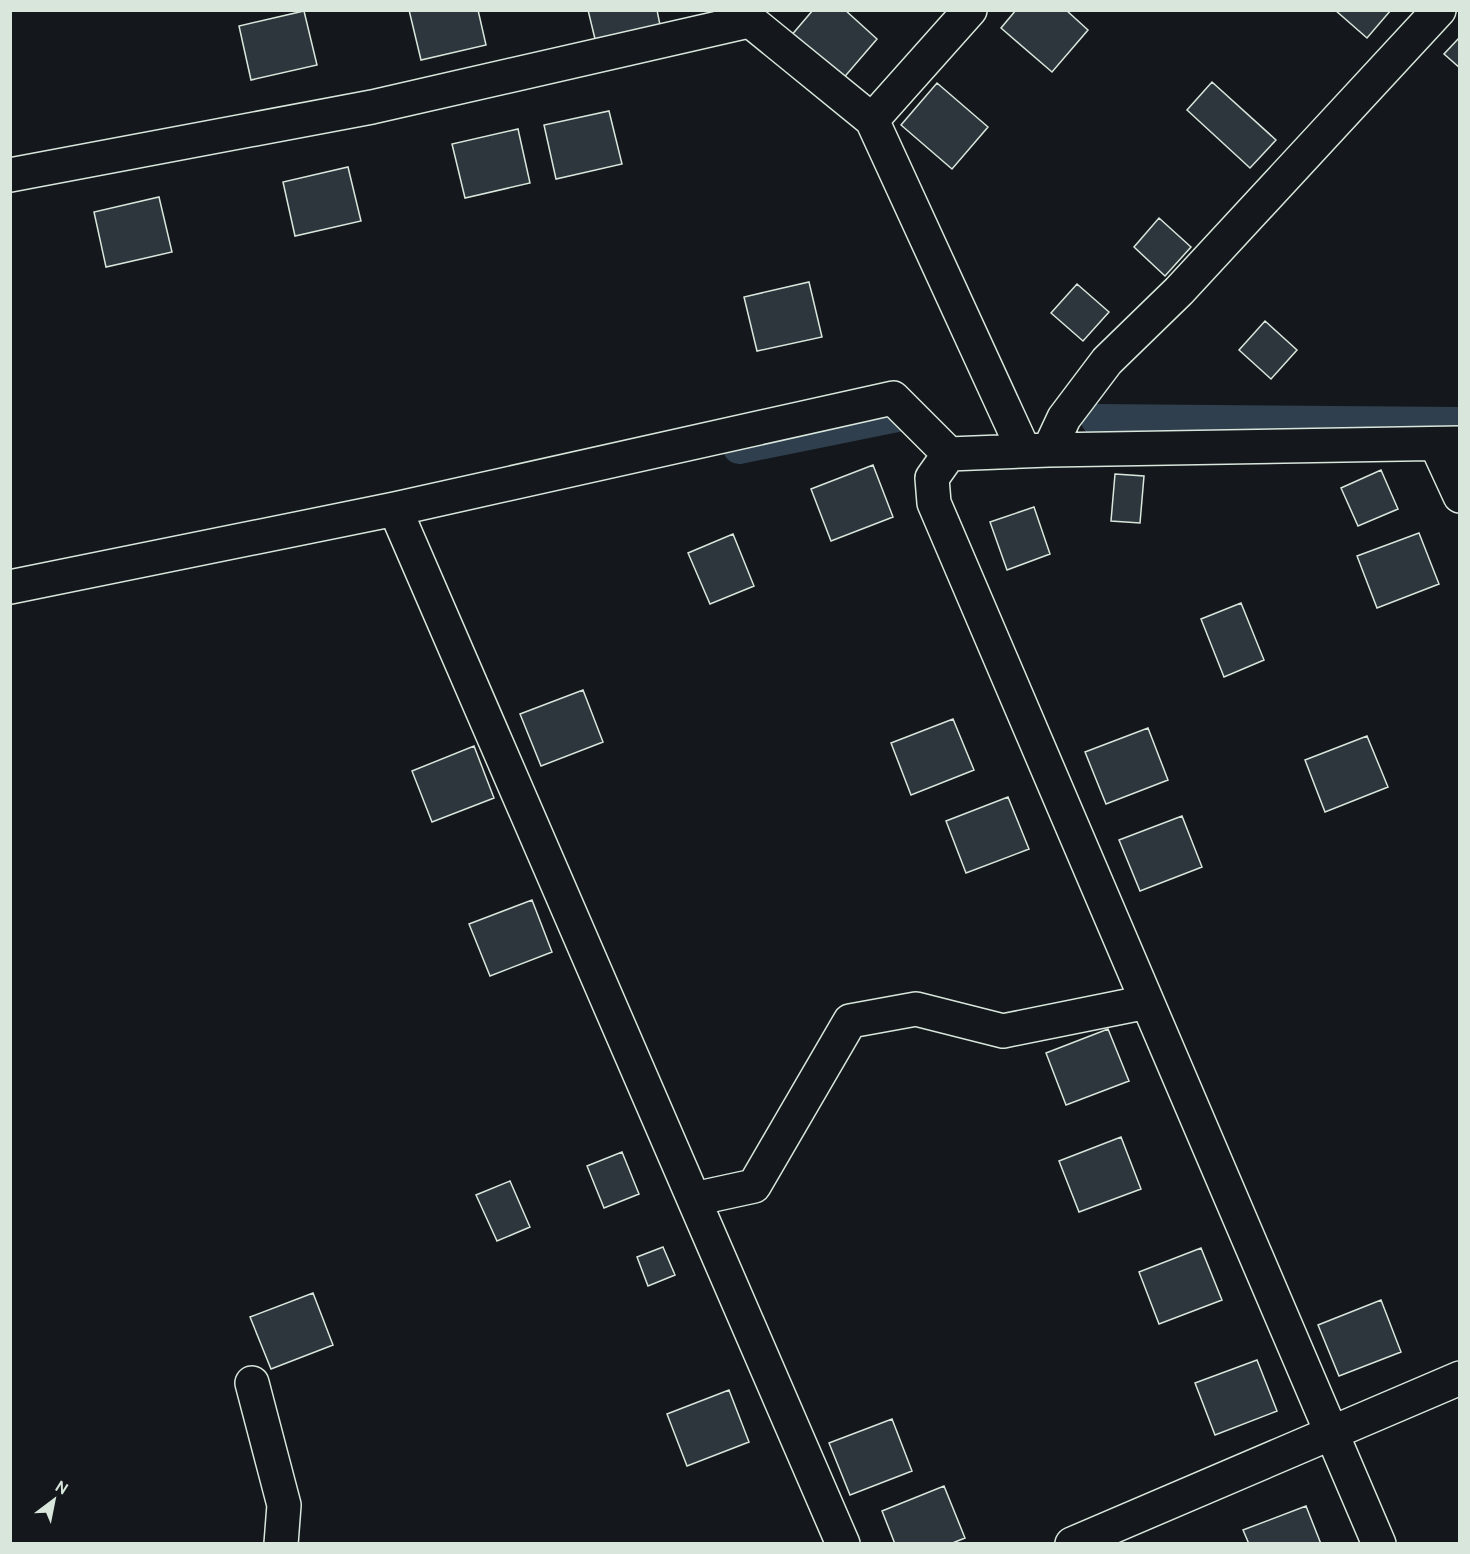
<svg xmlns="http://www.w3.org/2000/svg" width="1470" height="1554" font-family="Cabin,sans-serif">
	<rect width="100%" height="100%" fill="#14181c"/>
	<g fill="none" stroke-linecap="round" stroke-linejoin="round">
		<!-- canal -->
		<path stroke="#2f3f4d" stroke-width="32" d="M1097,420L1460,423
			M739,448L897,416"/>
	</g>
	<!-- building -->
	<path fill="#2c363c" stroke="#d8e6dc" stroke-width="1.5" d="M409,10H478L486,45L421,60Z
		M588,10H657L660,25L595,39Z
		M813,10H845L877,39L841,81L790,37Z
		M1016,10H1066L1088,30L1052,72L1001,28Z
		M1335,10H1391L1367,38Z
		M304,11L317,65L251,80L239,26Z
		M1460,37V68L1444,54Z
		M1212,82L1276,140L1250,168L1187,110Z
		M937,83L988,127L952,169L901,125Z
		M609,111L622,164L556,179L544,125Z
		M518,129L530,183L465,198L452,144Z
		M348,167L361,221L295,236L283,182Z
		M159,197L172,252L106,267L94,212Z
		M1159,218L1191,247L1165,276L1134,247Z
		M809,282L822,337L757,351L744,297Z
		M1077,284L1109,312L1083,341L1051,313Z
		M1265,321L1297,350L1271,379L1239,350Z
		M873,465L893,517L831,541L811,489Z
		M1381,470L1398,509L1358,526L1341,488Z
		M1115,474L1144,476L1140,523L1111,521Z
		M1034,507L1050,554L1007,570L990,522Z
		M1419,533L1439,584L1377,608L1357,556Z
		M733,534L754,586L710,604L688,553Z
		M1241,603L1264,660L1224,677L1201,619Z
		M583,690L603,742L541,766L520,714Z
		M953,719L974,770L911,795L891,743Z
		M1148,728L1168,780L1106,804L1085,752Z
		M1367,736L1388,787L1325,812L1305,760Z
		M474,746L494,798L432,822L412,771Z
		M1008,797L1029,849L966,873L946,821Z
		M1182,816L1202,867L1140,891L1119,840Z
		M532,900L552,952L490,976L469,924Z
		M1108,1029L1129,1081L1066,1105L1046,1053Z
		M1121,1137L1141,1189L1079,1212L1059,1161Z
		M622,1152L639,1194L604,1208L587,1166Z
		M510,1181L530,1227L497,1241L476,1195Z
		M663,1247L675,1275L648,1286L637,1257Z
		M1201,1248L1222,1300L1159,1324L1139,1272Z
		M313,1293L333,1345L271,1369L250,1317Z
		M1381,1300L1401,1352L1339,1376L1318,1325Z
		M1257,1360L1277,1411L1215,1435L1195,1383Z
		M729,1390L749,1442L687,1466L667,1414Z
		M892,1419L912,1471L850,1495L829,1443Z
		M944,1486L965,1538L950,1544H895L882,1511Z
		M1306,1506L1321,1544H1249L1243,1530Z"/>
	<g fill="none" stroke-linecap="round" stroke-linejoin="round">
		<defs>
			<path id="minor" d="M737,10L872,120L1024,451
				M872,120L970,10
				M10,175L372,107L749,21
				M1436,444L1460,496
				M1049,450L1064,418L1107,361L1179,291L1439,10
				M395,509L843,1544
				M10,587L395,509L893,398L949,454
				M694,1199L754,1186L850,1021L916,1009L1003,1031L1147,1002
				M252,1383L284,1505L281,1544
				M1072,1544L1460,1378
				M1379,1544L934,503L932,478L949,454L1049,450L1460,443"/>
		</defs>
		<!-- minor casing -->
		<use href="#minor" stroke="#d8e6dc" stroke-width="36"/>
		<!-- minor -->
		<use href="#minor" stroke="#14181c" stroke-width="33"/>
	</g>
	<!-- border -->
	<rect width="1470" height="1554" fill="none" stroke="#d8e6dc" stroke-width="24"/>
	<!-- north arrow -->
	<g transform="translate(54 1500) rotate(32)" stroke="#14181c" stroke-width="4.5" paint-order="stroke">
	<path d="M0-4.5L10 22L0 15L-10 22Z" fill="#d8e6dc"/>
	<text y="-9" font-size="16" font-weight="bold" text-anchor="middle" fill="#d8e6dc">N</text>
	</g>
</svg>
